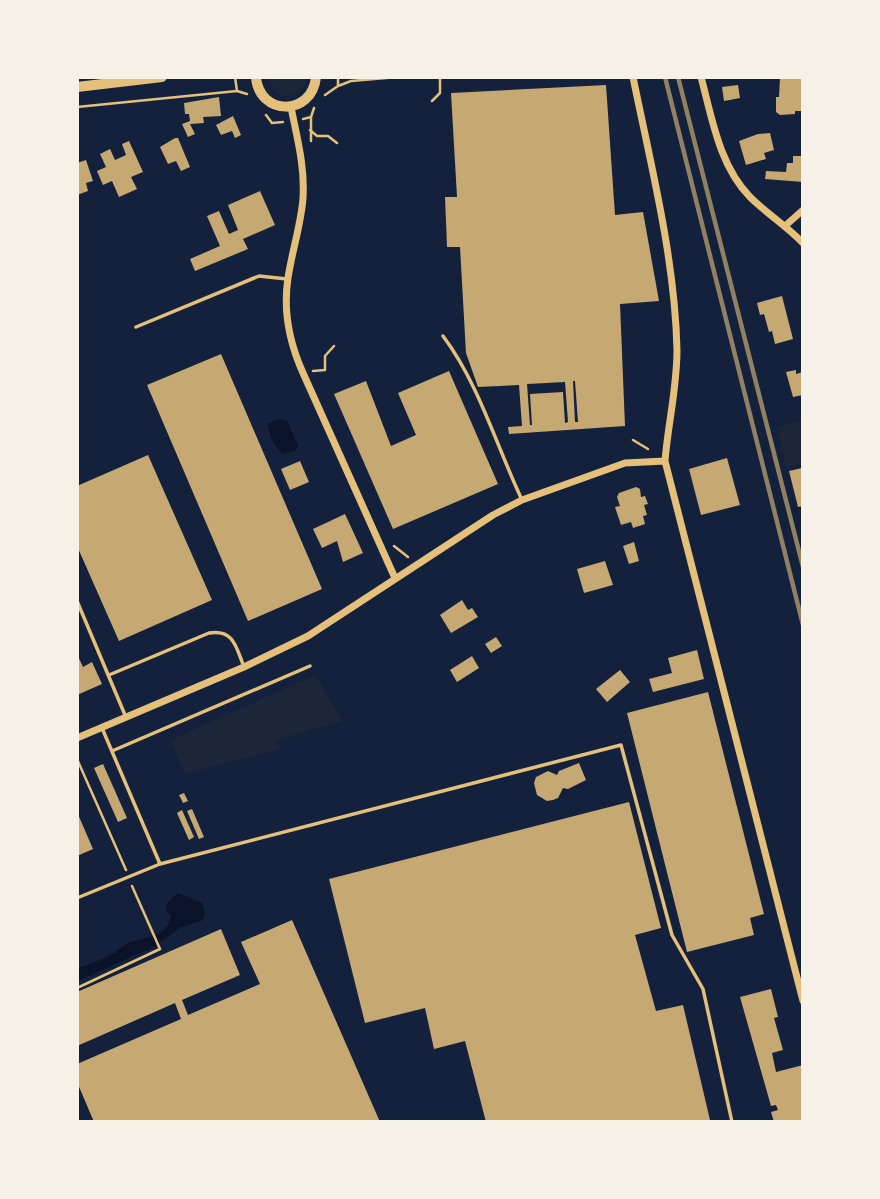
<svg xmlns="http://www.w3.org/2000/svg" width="880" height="1199" font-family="Mulish,sans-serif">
	<rect width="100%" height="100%" fill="#14213d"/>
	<!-- green -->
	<path fill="#1d2539" d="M269,77H306C304,102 271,103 269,77Z
		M803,420V463L786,468L778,427Z
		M316,675L342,721L276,740L279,749L185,774L170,740Z"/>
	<!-- water -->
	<path fill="#0b132b" d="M279,419L287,421L298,445L296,450L284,454C276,451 268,434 268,424Z
		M178,893L202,903L205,914L203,920L180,928L152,948L77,981V968C90,964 102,960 114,953C119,950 123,946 128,943C145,936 169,938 171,915L166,911C166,902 172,898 178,893Z"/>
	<!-- building -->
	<path fill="#c6a872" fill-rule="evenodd" d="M780,77H803V111H795V114L780,115L776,112V97H779Z
		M606,85L615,215L643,212L659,301L620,304L625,426L509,434L508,427L522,426L519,385L478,387L466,353L460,247H447L445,197H457L451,93ZM573,381H575L578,422H575ZM565,382L568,422L565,423L563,392L530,394L532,425H530L527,384Z
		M738,85L740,98L724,101L722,87Z
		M219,97L221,116L203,117L204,123L190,124L195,134L188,137L182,124L190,121L189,114H185L184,103Z
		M233,116L241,135L235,138L232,131L221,135L216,125Z
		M770,133L774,150L764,153L766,159L746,165L739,141L758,134Z
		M175,138H178L190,167L181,171L176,161L168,164L160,147Z
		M129,141L143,172L131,177L137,189L119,197L112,181L103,185L97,171L106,167L100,154L110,149L115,160L126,155L122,144Z
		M793,156H803V182L765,179L766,171L786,172L787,163H793Z
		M86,160L93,181L86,183L88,191L77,195V163Z
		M260,191L275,225L243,239L248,249L195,271L190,259L220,246L207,216L219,211L229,234L238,230L228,205Z
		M782,296L793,339L775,344L772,331L769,332L764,314L760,315L757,303Z
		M221,354L322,589L248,621L147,385Z
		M796,370V374L803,372V395L793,397L786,372Z
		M449,371L498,484L393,529L334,394L366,381L391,446L416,435L398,393Z
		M148,455L212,600L119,641L77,546V486Z
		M727,458L740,505L701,515L689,469Z
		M300,461L309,482L290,490L281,469Z
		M802,468L803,506L798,507L789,471Z
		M636,487L640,489L641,497L645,496L648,504L644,505L647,515L643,516L645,524L633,528L631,522L621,525L615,507L620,506L617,497L619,493Z
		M345,514L363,553L343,562L337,541L322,548L313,529Z
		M634,542L639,561L629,564L623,546Z
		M605,561L613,585L584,593L577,569Z
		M462,600L468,610L472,608L478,617L451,633L440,615Z
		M496,637L502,646L491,653L485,644Z
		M697,650L704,679L653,692L649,679L672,673L668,658Z
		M77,654L83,667L92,662L102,684L77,695Z
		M472,656L479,668L457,682L450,670Z
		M620,670L630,682L607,702L596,689Z
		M708,692L764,914L750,918L754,935L687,952L627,713Z
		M579,763L586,780L568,789L563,788L558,798L553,800L547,801L537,795L534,783L536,777L548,771L557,775L559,771Z
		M103,764L127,818L118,822L94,768Z
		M184,793L188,801L183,803L179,795Z
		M629,802L661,928L635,935L656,1011L683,1005L710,1120L703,1122H486L465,1041L434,1049L425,1008L365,1023L329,879Z
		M192,809L204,837L199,839L187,811Z
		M182,810L194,837L189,840L177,813Z
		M77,812L93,849L77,856Z
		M292,920L380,1122H94L77,1082V1064L181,1019L175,1003L77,1046V992L221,929L240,975L182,1000L188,1015L260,984L241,942Z
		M771,989L778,1017L774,1018L783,1050L772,1053L776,1072L803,1065V1122H774L771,1112L778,1110L776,1105L771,1106L740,997Z"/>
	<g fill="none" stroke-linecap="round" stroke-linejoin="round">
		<!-- path -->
		<path stroke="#e5c07b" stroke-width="2.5" d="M235,77L237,91L247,94
			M338,86L351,81L398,77
			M325,95L338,86V77
			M432,101L440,93V77
			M77,107L237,91
			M266,115L272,123L283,122
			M303,119L311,117L314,108
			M310,130L317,136H328L337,143
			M311,141V117
			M313,371L325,370V356L334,346
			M633,440L648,449
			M394,546L408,557
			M77,759L126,870
			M77,988L160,949L132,886"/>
		<!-- service -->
		<path stroke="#e5c07b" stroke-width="3.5" d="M136,327L259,276L287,279
			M443,336C479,384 496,445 522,500
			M77,601L125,715
			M109,675L209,633C234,629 236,647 244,667
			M102,728L160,864
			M112,751L310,666
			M77,898L160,864L621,745L672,935L703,989L732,1122"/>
		<!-- minor -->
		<path stroke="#e5c07b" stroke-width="7" d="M633,77C651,166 675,259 677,350C677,388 668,424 665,461L803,1001
			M701,77C712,118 719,165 750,197C766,213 787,226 803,243
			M291,107C297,138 305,166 303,198C301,225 292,251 288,278C283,310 290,344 303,373L395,578
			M785,226L803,210
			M77,738L244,667L308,636L493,515L522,500L625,463L665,461"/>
		<!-- secondary -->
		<path stroke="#e5c07b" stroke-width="10" d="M256,77C259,116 312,117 316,77
			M77,87L162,77"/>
		<!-- rail -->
		<path stroke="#918062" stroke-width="4.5" d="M665,77L803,625
			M678,77L803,567"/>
	</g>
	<!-- border -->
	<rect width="880" height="1199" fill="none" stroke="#f6f1e7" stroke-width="158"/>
</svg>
